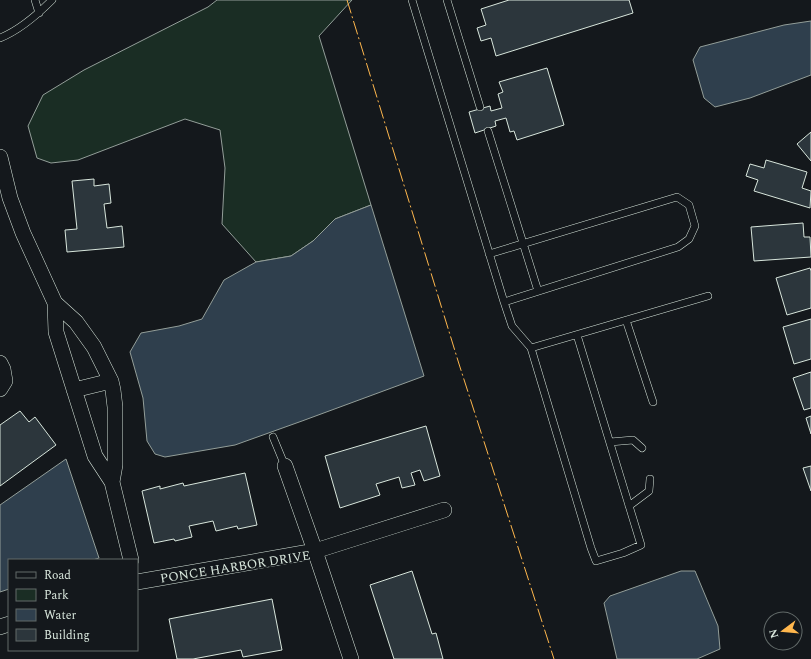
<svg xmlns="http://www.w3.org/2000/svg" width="811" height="659" font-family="Spectral,serif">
	<rect width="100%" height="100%" fill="#14181c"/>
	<!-- green -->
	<path fill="#1a2d24" stroke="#939e99" d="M217,0H352L319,36L371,205L335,219L313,241L291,256L256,262L222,224L225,168L220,130L185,119L78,160L51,163L37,158L28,126L43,95L84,70L208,7Z"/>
	<!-- water -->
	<path fill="#2f3f4d" stroke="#939e99" d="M811,21V75L750,98L715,107L704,98L693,60L700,47L784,25Z
		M371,205L424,376L302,421L235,445L165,457L155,454L147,441L143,398L130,352L141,333L179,326L202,319L224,280L256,262L291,256L313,241L335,219Z
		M66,459L99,558L93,560H9V589L0,592V505Z
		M681,571H695L718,626L720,649L697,659H617L604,603L610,596Z"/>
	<!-- building -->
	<path fill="#2c363c" stroke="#d8e6dc" d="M509,0H629L633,13L496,56L491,38L481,41L477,28L486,25L481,9Z
		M547,68L564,125L517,140L514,131L510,132L506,118L495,121L496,126L475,133L469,112L490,106L491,111L502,108L498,94L503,92L499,82Z
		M811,132V161L797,144Z
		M766,160L807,172L802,188L811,191L810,208L754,191L758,180L746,176L750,164L764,168Z
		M94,179V186L109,184L111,203L104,204L107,228L122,226L124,247L67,252L65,230L77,229L72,181Z
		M803,223L804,237H810L811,257L754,261L751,227Z
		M810,268L811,271V308L787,315L776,278Z
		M811,319V359L794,364L783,327Z
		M811,372V408L804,410L793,378Z
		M20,411L29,422L35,417L56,445L0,486V425Z
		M811,416V434L806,418Z
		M426,426L440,476L424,481L420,470L411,473L415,485L402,488L399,477L376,484L380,495L340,508L325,456Z
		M811,466V491L803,468Z
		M245,473L257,525L238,529L237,526L216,531L213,521L189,526L192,537L175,541L174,539L154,543L142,491L160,486V489L183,483L184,486Z
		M412,571L432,634L436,633L443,659H394L370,585Z
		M272,599L282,650L243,657L241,650L193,659H177L169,619Z"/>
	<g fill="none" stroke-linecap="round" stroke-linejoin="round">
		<defs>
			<path id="service" d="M35,0L39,13
				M412,0L504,302L512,326L531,348L591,548L596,561L623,553L641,545L577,335
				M447,0L480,107
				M0,38C20,30 37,15 52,0
				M488,131L538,291
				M489,254L677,197L689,205L695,226L689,239L678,247L504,302
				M626,320L653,402
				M531,348L708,296
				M273,437L285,466
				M610,442L633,440L642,448
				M629,506L649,491L650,479"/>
			<path id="minor" d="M0,157L10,198L23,233L55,303L56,332L95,456L112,482L131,560
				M55,303L76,322L94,347L111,381L113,390L115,407V465L112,482
				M0,363L3,369L5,381L0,389
				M74,390L111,381
				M285,466L315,551L351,659
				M137,582L315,551L444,510
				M0,627L9,624"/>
		</defs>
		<!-- service casing -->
		<use href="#service" stroke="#d8e6dc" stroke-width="8"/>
		<!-- minor casing -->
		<use href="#minor" stroke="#d8e6dc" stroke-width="16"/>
		<!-- service -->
		<use href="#service" stroke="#14181c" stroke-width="7"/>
		<!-- minor -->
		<use href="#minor" stroke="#14181c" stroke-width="15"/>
		<!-- power -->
		<path stroke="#ffb74d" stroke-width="1" stroke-dasharray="14 3 2 3" stroke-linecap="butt" d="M347,0L459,364L554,659"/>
	</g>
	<g text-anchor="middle" stroke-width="3" stroke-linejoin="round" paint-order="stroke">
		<!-- street labels -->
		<g font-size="13" fill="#d8e6dc" stroke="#14181c">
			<text transform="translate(235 566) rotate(-9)" y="5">PONCE HARBOR DRIVE</text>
		</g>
	</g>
	<!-- legend -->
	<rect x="8" y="559" width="130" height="92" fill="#14181c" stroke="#626a69"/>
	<rect x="16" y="572" width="20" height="6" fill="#14181c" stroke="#626a69"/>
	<text x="44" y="579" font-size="12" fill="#d8e6dc">Road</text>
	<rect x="16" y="589" width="20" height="12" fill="#1a2d24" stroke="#626a69"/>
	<text x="44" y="599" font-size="12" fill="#d8e6dc">Park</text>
	<rect x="16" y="609" width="20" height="12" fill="#2f3f4d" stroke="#626a69"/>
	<text x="44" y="619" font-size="12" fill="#d8e6dc">Water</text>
	<rect x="16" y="629" width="20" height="12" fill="#2c363c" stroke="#626a69"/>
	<text x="44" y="639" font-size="12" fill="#d8e6dc">Building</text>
	<!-- north arrow -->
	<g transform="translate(783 631) rotate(254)"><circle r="19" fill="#14181c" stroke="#626a69"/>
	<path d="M0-3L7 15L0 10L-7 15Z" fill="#ffb74d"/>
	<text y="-6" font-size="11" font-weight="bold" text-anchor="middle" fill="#d8e6dc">N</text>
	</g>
</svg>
